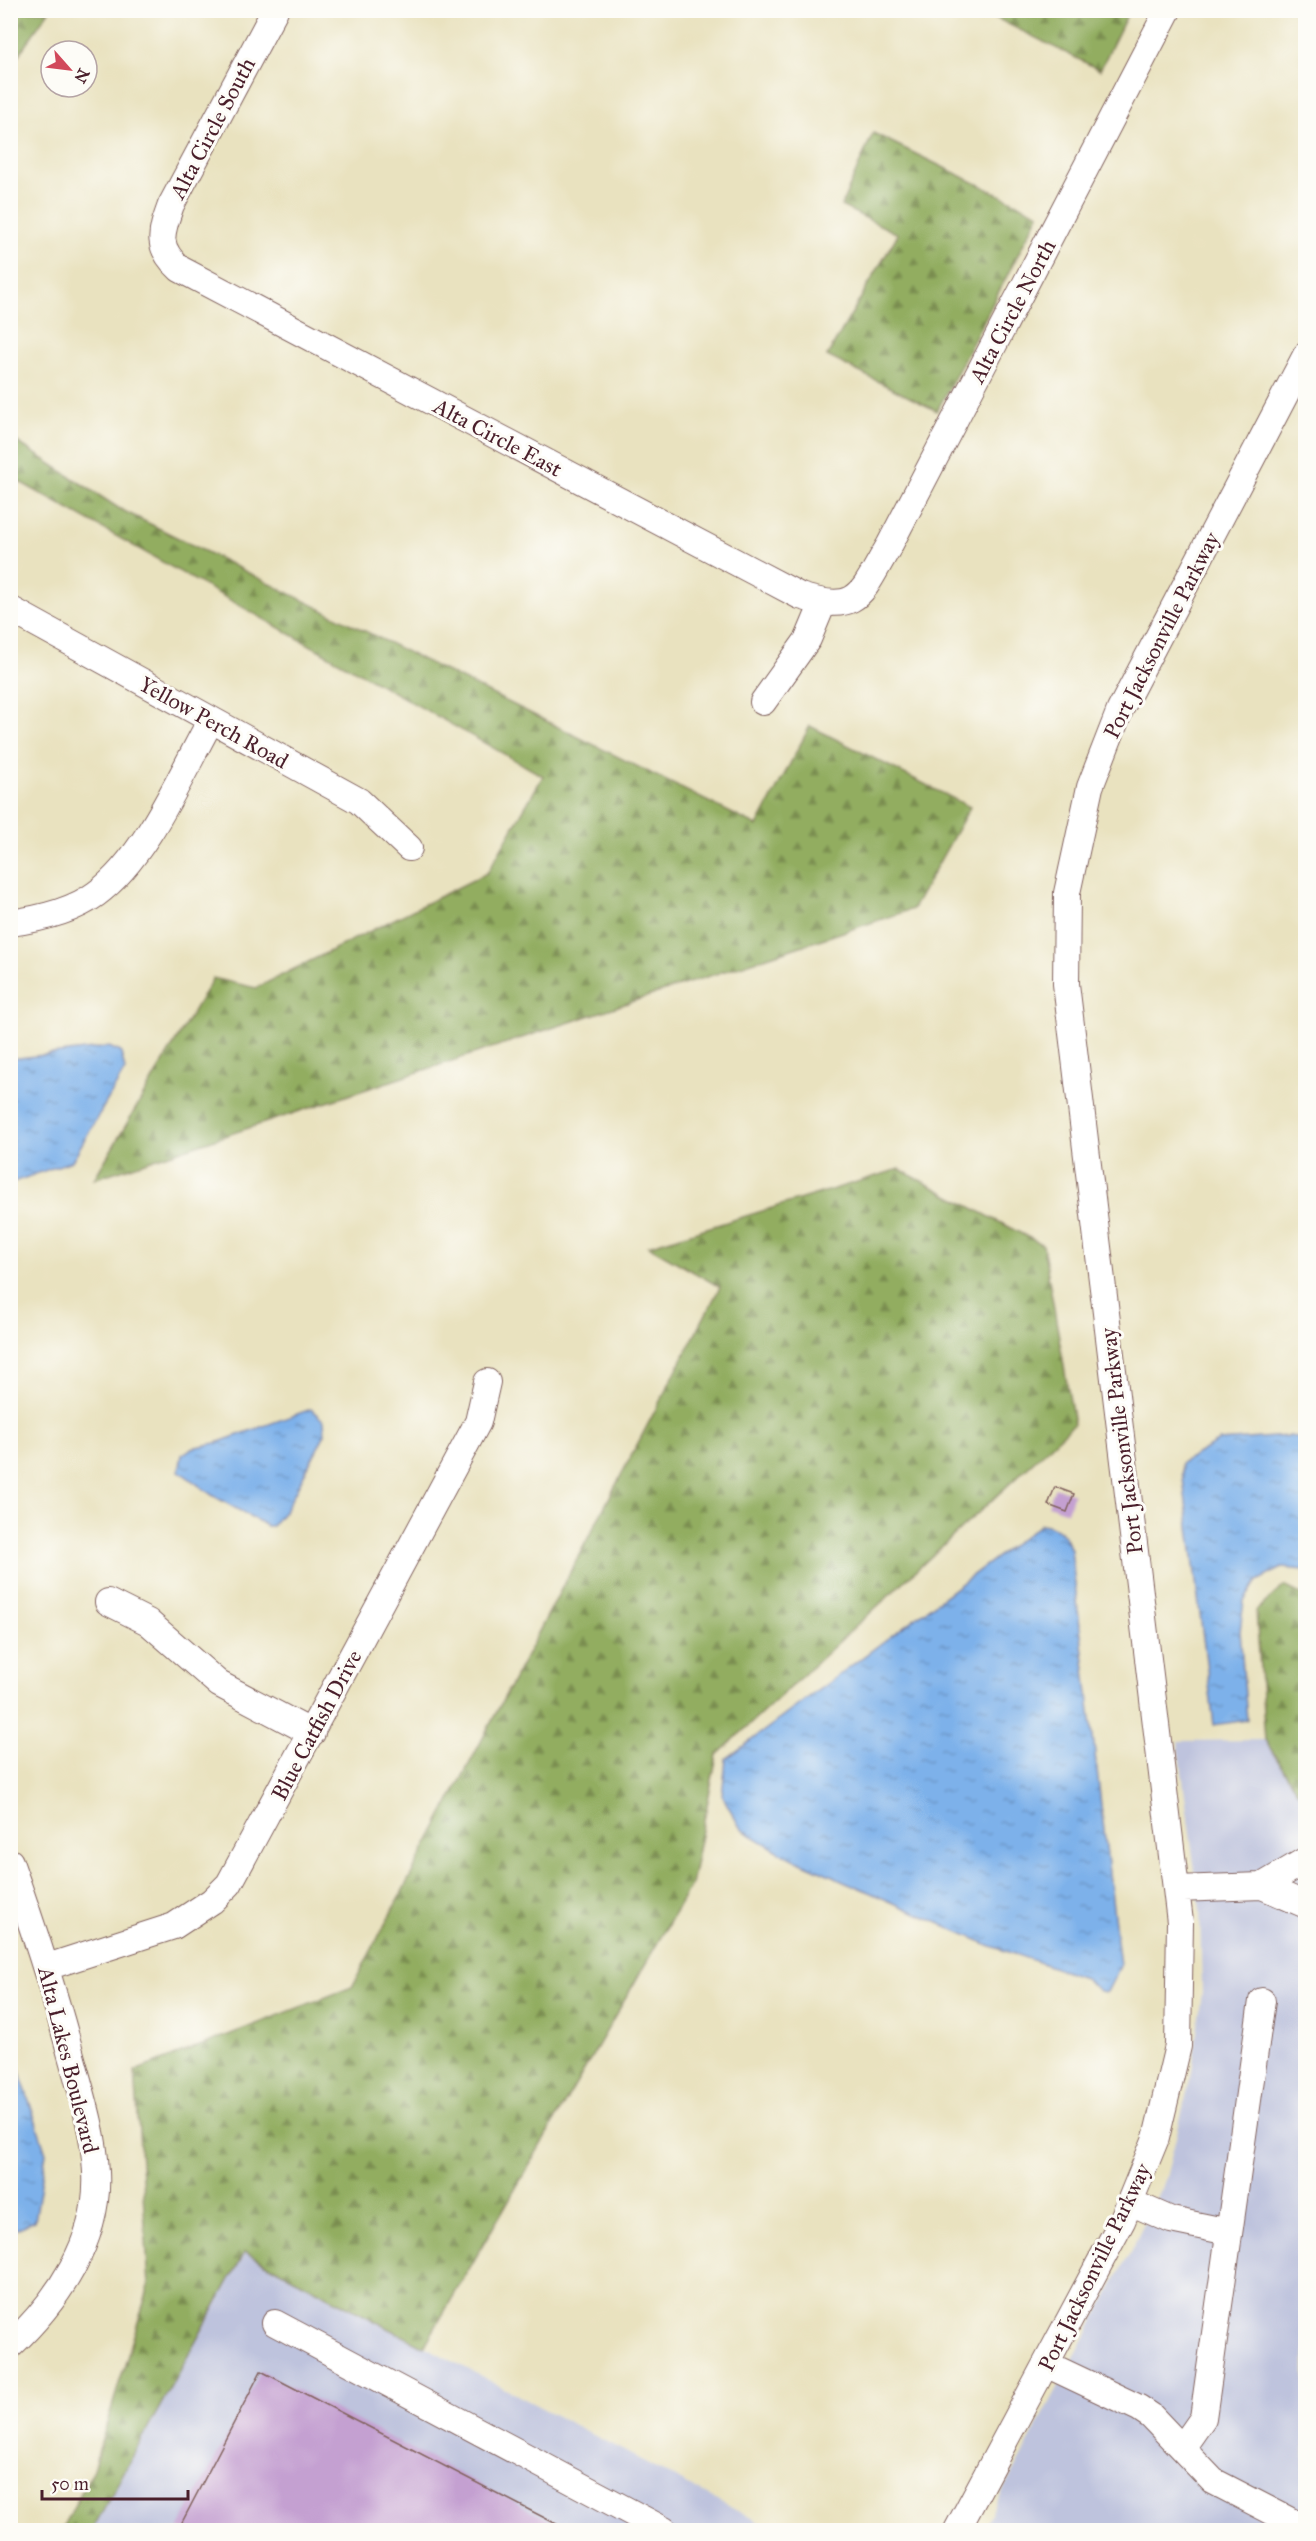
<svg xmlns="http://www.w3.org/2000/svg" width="1316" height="2541" font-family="'IM FELL Great Primer',serif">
	<defs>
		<pattern id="forest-firs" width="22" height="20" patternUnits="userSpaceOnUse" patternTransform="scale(1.5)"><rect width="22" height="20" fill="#92ad60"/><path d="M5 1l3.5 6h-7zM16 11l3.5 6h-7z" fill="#798c4f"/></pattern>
		<pattern id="water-ripples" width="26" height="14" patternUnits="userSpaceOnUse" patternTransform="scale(1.5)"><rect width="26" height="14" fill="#7db1ea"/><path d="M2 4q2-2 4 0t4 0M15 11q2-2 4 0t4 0" fill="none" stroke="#688fbe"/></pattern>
	</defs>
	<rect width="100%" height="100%" fill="#fdfcf7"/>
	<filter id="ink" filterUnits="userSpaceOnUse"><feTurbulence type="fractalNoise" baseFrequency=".0167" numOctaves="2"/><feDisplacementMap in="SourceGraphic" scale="12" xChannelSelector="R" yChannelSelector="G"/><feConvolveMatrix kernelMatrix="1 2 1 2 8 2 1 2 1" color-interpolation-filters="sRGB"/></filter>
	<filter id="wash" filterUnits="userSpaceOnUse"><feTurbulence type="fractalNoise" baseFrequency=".008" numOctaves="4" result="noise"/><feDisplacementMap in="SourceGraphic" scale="24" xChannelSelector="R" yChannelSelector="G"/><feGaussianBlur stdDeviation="1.35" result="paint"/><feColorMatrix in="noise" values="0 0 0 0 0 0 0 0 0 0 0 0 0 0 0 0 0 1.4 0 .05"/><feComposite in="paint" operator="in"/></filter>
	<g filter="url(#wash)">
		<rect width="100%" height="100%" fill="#e9e2bf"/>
		<!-- industrial -->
		<path fill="#bec3dd" d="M1265,1740L1298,1793L1305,1794V2530H982L1133,2247L1166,2178L1192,2072L1202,1992L1200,1910L1178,1741Z
			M245,2252L774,2530H92Z"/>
		<!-- forest -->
		<path fill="url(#forest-firs)" stroke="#6e6646" stroke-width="1.5" d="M11,11H49L11,66L10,11Z
			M982,11H1129L1100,70Z
			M873,133L1039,214L937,411L827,356L898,234L841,206Z
			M11,438L120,509L757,826L810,726L970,807L913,909L94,1179L213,978L256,988L487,873L543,776L11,477Z
			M899,1169L1043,1245L1074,1424L717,1755L691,1885L424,2347L245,2252L92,2530H62L93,2469L149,2286L135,2071L352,1987L720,1287L648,1246Z
			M1284,1586L1305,1596V1794L1298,1793L1265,1740L1256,1611Z"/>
		<!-- water -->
		<path fill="url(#water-ripples)" stroke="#64688a" stroke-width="1.5" d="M109,1047L121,1052L125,1070L72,1161L11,1183V1059Z
			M311,1409L324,1421L325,1434L286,1509L272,1526H267L212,1495L179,1471L182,1455L192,1448L216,1443Z
			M1290,1436L1305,1439V1570L1282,1568L1257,1581L1244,1601L1240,1631L1247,1720L1214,1725L1181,1463L1219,1441Z
			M1041,1524C1060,1527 1064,1532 1071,1550L1120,1966L1107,1992L1100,1991L1084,1978L991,1946L785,1855L741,1829L722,1795L726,1759Z
			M11,2045L46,2153L35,2221L14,2230L10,2228Z"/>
		<g id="blocks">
			<!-- building -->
			<path fill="#c4a0d1" d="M1055,1487L1074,1494L1067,1512L1048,1505Z
				M261,2371L568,2530H178Z"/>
		</g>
	</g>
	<g filter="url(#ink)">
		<use href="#blocks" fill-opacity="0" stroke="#82635f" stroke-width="1.5"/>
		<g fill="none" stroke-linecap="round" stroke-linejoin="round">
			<defs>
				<path id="minor" d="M275,10L171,205C161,233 155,246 180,269L800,596C860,615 861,593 889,546L1168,10
					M10,609L359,801L409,848
					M763,702L808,639L823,603
					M10,923C39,919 72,912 96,894C146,858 181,774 211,720
					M108,1602L148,1622L219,1684L312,1733
					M10,1862C32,1924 52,1985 69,2048C80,2089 94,2129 96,2172C100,2240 57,2302 10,2346
					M1262,1886L1306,1905
					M1176,1889L1262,1886L1306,1860
					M47,1967L174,1926L212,1901L229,1884L478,1422L487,1382
					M1130,2202L1171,2220L1229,2232
					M275,2323L664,2530
					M1046,2364L1139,2408L1151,2416L1213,2481L1306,2529
					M1182,2448L1203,2418L1262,2001
					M957,2530L1122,2221L1156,2138L1178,2046L1180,1922L1066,984L1067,893L1090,787L1120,710L1306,355"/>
			</defs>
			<!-- minor casing -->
			<use href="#minor" stroke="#82635f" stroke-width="28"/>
			<!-- minor -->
			<use href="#minor" stroke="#fff" stroke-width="26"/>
		</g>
	</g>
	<g text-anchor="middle" stroke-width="6" stroke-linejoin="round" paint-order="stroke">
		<!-- street labels -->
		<g font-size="22" fill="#4a1f2b" stroke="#fdfcf7">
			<text transform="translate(212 128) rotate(-62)" y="8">Alta Circle South</text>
			<text transform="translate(1012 311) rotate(-62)" y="8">Alta Circle North</text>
			<text transform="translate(498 437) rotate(28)" y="8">Alta Circle East</text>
			<text transform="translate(1161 635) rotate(-63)" y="8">Port Jacksonville Parkway</text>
			<text transform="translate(214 722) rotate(29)" y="8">Yellow Perch Road</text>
			<text transform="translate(1121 1441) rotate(-97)" y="8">Port Jacksonville Parkway</text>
			<text transform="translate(316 1725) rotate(-62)" y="8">Blue Catfish Drive</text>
			<text transform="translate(69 2060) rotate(76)" y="8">Alta Lakes Boulevard</text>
			<text transform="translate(1094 2267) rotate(-64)" y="8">Port Jacksonville Parkway</text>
		</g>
	</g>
	<!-- margin -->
	<rect width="1316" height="2541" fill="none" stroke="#fdfcf7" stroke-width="36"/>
	<!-- north arrow -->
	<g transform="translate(69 69) rotate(118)"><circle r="28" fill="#fdfcf7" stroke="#b5a4a5" stroke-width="1.5"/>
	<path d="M0-4.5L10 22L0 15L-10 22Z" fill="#d1495b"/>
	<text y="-9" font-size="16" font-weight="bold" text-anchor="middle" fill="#4a1f2b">N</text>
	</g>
	<!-- scale -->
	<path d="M42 2490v9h146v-9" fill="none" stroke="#4a1f2b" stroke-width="3"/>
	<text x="51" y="2490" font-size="18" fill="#4a1f2b" stroke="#fdfcf7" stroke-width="4.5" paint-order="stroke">50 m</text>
</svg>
